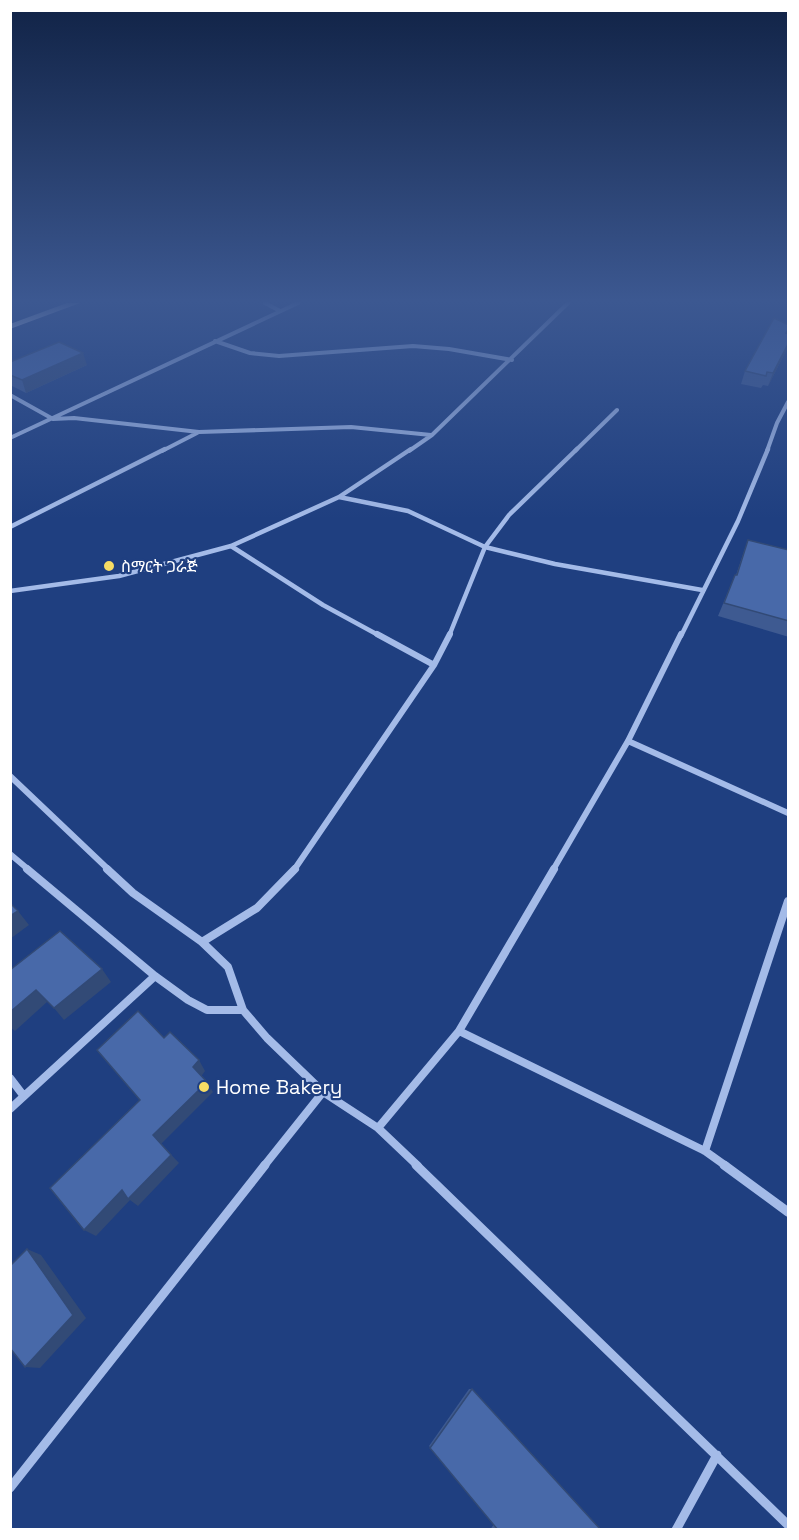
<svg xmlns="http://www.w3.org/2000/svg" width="799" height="1540" font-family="'Space Grotesk','Noto Sans Ethiopic',sans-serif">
	<rect width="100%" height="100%" fill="#1f3f80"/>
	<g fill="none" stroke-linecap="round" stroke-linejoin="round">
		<!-- street-far4 -->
		<path stroke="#a4bbe8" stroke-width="4" d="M265,303L280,311
			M215,341L250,353L279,356L413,346L449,349L512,360
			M10,395L53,419L74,418L199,432L351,427L431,435
			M10,438L298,303
			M162,451L197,433
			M409,451L432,435L568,303
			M575,451L617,410
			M767,451L777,423L788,402"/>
		<!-- street-far3 -->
		<path stroke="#a4bbe8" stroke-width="4.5" d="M339,497L408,511L485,547L555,564L702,590
			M10,527L165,449
			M231,546L323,605L380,636
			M10,591L119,576L231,546L339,497L411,449
			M449,636L485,547L509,515L577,449
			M681,636L738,521L768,449"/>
		<!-- street-far2 -->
		<path stroke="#a4bbe8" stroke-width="6" d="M377,634L434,665
			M628,741L788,813
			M10,776L109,870
			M10,854L29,870
			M294,870L434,665L450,634
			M553,870L628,741L681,634"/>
		<!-- street-far1 -->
		<path stroke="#a4bbe8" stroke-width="8" d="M27,869L155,976L188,1000L207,1010H243
			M107,869L133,893L202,942L228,967L243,1010L267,1038L323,1092L378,1128L418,1166
			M202,942L257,908L295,869
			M459,1031L554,869
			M10,1078L23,1095
			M10,1109L155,976
			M378,1128L459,1031L705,1151L726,1166
			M705,1151L788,901
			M264,1166L323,1092"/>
		<!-- street -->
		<path stroke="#a4bbe8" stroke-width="9" d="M416,1165L788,1525
			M724,1165L788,1212
			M10,1488L265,1165
			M676,1530L717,1455"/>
		<!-- primary -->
		<path fill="#e6edfe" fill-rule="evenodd" d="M67,303H80L10,329V324Z"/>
	</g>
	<!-- wall -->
	<path fill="#3e5a91" d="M789,329L787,333L789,334V345L768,386L763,385L761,388L741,384L745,371Z
		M10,362L87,365L26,393L10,385Z
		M748,540L789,550V637L718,616L735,575H736Z
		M469,1389H472L601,1530H490L494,1524L429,1446Z"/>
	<!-- shaded-wall -->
	<path fill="#324a76" d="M789,342L788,347L768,386L773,373Z
		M83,353L87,365L26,393L22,380Z
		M18,911L29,925L10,939V916Z
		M102,969L111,982L64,1020L54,1008Z
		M36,990L47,1002L15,1031L10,1027V1012Z
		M199,1060L205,1071L200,1078L193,1067Z
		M207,1082L213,1092L161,1144L179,1163L138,1206L130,1200L96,1236L84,1230L153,1135Z
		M27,1249L41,1255L86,1318L40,1368L25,1367Z"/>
	<!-- building -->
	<path fill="#4869a9" stroke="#324a76" stroke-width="1.5" d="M774,318L789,325V328L786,333L789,334V342L773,373L767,372L766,376L745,371Z
		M59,342L83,353L22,380L10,375V362Z
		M748,540L789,550V621L724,603L735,575H737Z
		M10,903L18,911L10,916Z
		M60,931L102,969L54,1008L36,990L10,1012V970Z
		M138,1011L164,1038L170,1032L199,1060L193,1067L207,1082L153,1135L171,1155L128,1199L122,1190L84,1230L50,1188L140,1100L97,1050Z
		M27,1249L73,1315L25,1367L10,1348V1266Z
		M472,1389L601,1530H498L430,1448Z"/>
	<!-- sky -->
	<linearGradient id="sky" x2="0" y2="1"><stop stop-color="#112346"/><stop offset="0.58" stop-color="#3c5891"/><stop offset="1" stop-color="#3c5891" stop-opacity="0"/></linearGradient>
	<rect width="799" height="519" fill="url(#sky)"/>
	<!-- markers -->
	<g fill="#f6dc64" stroke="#1f3f80" stroke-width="2">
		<circle cx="109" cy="566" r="6"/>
		<circle cx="204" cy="1087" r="6"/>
	</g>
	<g text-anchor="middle" stroke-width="4.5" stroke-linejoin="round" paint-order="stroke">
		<!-- poi labels -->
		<g font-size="16" fill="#fff" stroke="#1f3f80" text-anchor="start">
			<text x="121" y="572">ስማርት ጋራጅ</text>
		</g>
		<!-- near-poi labels -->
		<g font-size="20" fill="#fff" stroke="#1f3f80" text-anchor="start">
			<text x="216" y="1094">Home Bakery</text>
		</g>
	</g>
	<!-- border -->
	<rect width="799" height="1540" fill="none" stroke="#ffffff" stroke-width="24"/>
</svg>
